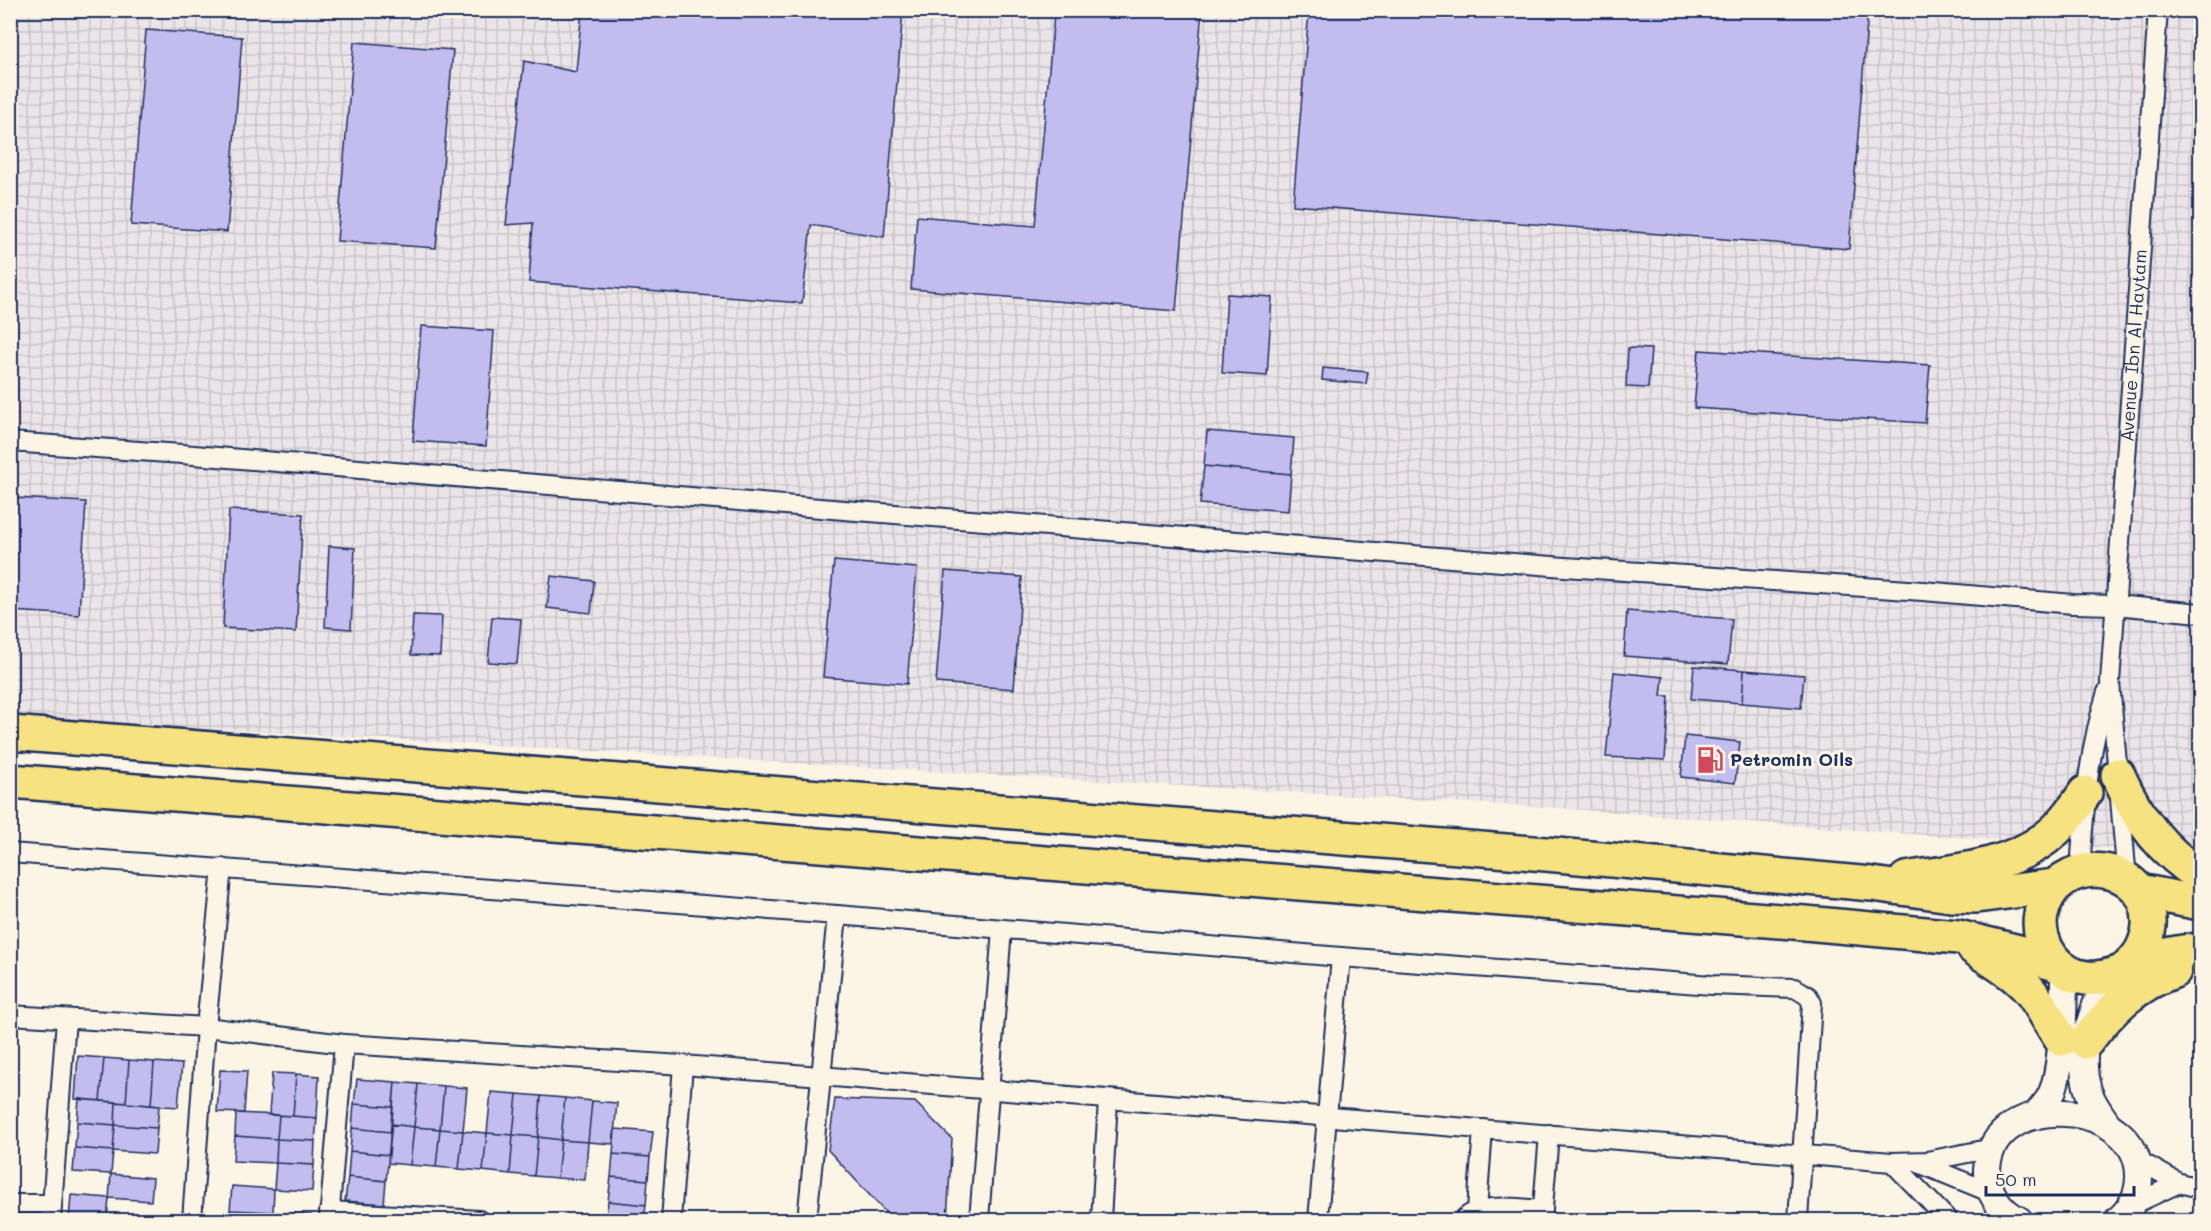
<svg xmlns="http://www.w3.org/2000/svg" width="2211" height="1231" font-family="Mali,sans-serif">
	<defs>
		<pattern id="industrial-grid" width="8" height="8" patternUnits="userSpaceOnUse" patternTransform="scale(1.5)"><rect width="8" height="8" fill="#ebe4e8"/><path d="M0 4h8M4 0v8" fill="none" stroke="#c9c4c9"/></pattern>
	</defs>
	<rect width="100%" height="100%" fill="#fcf5e5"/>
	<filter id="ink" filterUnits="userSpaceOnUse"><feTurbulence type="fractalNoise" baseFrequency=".0167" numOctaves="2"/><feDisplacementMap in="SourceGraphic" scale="12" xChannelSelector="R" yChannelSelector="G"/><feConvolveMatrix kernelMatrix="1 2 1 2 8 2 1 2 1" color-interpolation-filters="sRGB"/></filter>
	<g filter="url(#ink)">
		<!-- industrial -->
		<path fill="url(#industrial-grid)" d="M10,11H2200V855L1556,808L11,717Z"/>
		<!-- building -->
		<path fill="#c3bcee" stroke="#1b2f5e" stroke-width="1.5" d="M582,10H903L884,237L811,225L802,303L529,282L533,223L506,225L524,61L576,72Z
			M1202,10L1176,311L911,289L917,216L1035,226L1054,14L1018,10Z
			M1309,10H1868L1849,249L1293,205Z
			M146,30L242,37L227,232L131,225Z
			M354,42L453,50L436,248L337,241Z
			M1227,294L1272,297L1267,376L1222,373Z
			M421,326L494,331L486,446L413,441Z
			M1628,348L1651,349L1648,388L1626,387Z
			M1699,350L1930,365L1925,423L1694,408Z
			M1323,368L1368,372L1366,384L1322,380Z
			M1207,431L1294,438L1291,474L1204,466Z
			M1204,466L1291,474L1288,511L1200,504Z
			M14,498L86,502L79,615L10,611V556Z
			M229,510L303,514L296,632L223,628Z
			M329,546L355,548L351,629L325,627Z
			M834,561L917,568L907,684L823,677Z
			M945,571L1022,577L1014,689L936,683Z
			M551,576L594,581L591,613L547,608Z
			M1627,611L1732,619L1728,664L1624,656Z
			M413,615L442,616L440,656L411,655Z
			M492,617L521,619L517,664L488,662Z
			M1694,666L1744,670L1742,703L1691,699Z
			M1744,670L1804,675L1801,708L1742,703Z
			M1614,672L1663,677L1661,696H1669L1665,760L1606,757Z
			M1685,736L1740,742L1735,783L1681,777Z
			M78,1056L104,1058L100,1101L75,1099Z
			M104,1058L129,1060L126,1103L100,1101Z
			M129,1060L154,1062L151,1105L126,1103Z
			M154,1062L182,1064L178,1107L151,1105Z
			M220,1070L247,1071L244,1113L217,1112Z
			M272,1073L296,1074L293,1116L269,1115Z
			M296,1074L319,1076L317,1118L293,1116Z
			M357,1079L395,1082L393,1107L354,1104Z
			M395,1082L418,1084L414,1127L391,1124Z
			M418,1084L444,1086L440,1129L414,1127Z
			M444,1086L467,1088L463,1131L440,1129Z
			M491,1092L517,1094L513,1135L487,1133Z
			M517,1094L541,1096L538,1137L513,1135Z
			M541,1096L565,1098L561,1140L538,1137Z
			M565,1098L592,1101L588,1142L561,1140Z
			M79,1099L116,1102L115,1125L77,1122Z
			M835,1099L915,1102L952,1139L947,1220L888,1215L828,1150Z
			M592,1101L617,1103L613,1144L588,1142Z
			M116,1102L159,1106L157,1128L115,1125Z
			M354,1104L393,1107L391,1132L352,1128Z
			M236,1113L279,1115L277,1139L235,1136Z
			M279,1115L317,1118L315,1141L277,1139Z
			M77,1122L115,1125L113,1151L75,1148Z
			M391,1124L414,1127L410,1165L388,1163Z
			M115,1125L157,1128L155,1154L113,1151Z
			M414,1127L440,1129L436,1167L410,1165Z
			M352,1128L391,1132L389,1155L350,1151Z
			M440,1129L463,1131L459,1169L436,1167Z
			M615,1129L653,1132L650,1157L613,1154Z
			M463,1131L487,1133L483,1171L459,1169Z
			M487,1133L513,1135L510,1174L483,1171Z
			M513,1135L538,1137L534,1176L510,1174Z
			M235,1136L277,1139L276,1163L233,1161Z
			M538,1137L561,1140L557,1178L534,1176Z
			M277,1139L315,1141L314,1165L276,1163Z
			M561,1140L588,1142L585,1180L557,1178Z
			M75,1148L113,1151L111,1174L73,1172Z
			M350,1151L389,1155L386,1181L348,1177Z
			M613,1154L650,1157L648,1180L611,1177Z
			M276,1163L314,1165L312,1191L274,1189Z
			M111,1174L153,1178L151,1201L109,1198Z
			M348,1177L386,1181L384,1204L345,1201Z
			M611,1177L648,1180L646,1205L608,1201Z
			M232,1186L274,1189L273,1212L230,1210Z
			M71,1195L109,1198L107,1220H69Z
			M608,1201L646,1205L644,1220H606Z
			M230,1210L273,1212L272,1220H229Z
			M273,1212L311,1215L310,1220H272Z"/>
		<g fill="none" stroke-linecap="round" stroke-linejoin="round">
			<defs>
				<g id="street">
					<path d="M10,442L182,454L844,510L1565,567L1923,591L2073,604L2115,605L2200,613"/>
					<path d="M10,853L837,915L1341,957L1712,985L1795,988L1808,996L1812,1003L1798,1220"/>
					<path d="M2080,871C2084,810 2088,751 2107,692"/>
					<path id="s1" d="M2127,880L2110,682L2158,10"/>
					<path d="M10,1015L206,1027L344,1044L683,1065L1892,1162L1927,1161L1993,1148"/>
					<path d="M2136,1159L2179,1183L2200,1188"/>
					<path d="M1892,1162L1948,1220"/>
					<path d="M1916,1162L1992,1193"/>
					<path d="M10,1204H52"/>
					<path d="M2132,1205L2179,1183"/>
					<path d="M1477,1210L1483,1129"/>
					<path d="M329,1211L479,1220"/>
					<path d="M51,1220L66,1019"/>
					<path d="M192,1220L206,1027L222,868"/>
					<path d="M329,1220L344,1044"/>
					<path d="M671,1220L683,1065"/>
					<path d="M807,1220L837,915"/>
					<path d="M979,1220L1002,929"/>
					<path d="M1101,1220L1108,1100"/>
					<path d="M1318,1220L1341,957"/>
					<path d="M1463,1220C1479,1201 1520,1209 1543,1210"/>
					<path d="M1542,1220L1549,1134"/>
				</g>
				<path id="secondary" d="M2108,977C2092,1011 2076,1052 2088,1090C2092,1103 2101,1115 2109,1126
					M2035,1116C2040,1110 2046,1104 2050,1097C2063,1072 2064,1000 2064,970
					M2019,1220C2000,1211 1986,1191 1987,1169C1992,1088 2140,1098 2139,1177C2139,1195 2131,1209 2118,1220"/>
				<path id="highway" d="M10,733L1546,854L1872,884L1951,895L1976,896L2054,886
					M2118,775C2136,816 2161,851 2200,875
					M10,781L1805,923L1958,937L2019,952L2058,965
					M1906,879C1954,871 2006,868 2046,838C2062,826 2074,809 2085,793
					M2139,891L2200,903
					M1974,948C1996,963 2022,977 2036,999C2045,1012 2052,1026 2061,1039
					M2123,971C2138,959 2147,946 2149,926C2153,860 2054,848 2041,915C2038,929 2043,946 2052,958C2084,997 2122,970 2160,957C2173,953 2187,951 2200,950
					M2086,1042C2111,1009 2135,985 2174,971"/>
			</defs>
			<!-- street casing -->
			<use href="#street" stroke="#1b2f5e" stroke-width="22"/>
			<!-- secondary casing -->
			<use href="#secondary" stroke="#1b2f5e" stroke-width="30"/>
			<!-- highway casing -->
			<use href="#highway" stroke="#1b2f5e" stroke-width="38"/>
			<!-- street -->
			<use href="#street" stroke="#fcf5e5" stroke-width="18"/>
			<!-- secondary -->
			<use href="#secondary" stroke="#fcf5e5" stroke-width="26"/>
			<!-- highway -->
			<use href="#highway" stroke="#f7e281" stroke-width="33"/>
		</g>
	</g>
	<!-- icons -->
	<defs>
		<symbol id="fuel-bare" viewBox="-9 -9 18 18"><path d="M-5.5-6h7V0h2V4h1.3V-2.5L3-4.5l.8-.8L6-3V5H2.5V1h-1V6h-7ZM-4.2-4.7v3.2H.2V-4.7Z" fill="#d1495b" stroke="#fcf5e5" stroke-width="2.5" paint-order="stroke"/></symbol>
	</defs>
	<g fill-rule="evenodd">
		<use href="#fuel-bare" x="1691" y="741" width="38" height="38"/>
	</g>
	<g text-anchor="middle" stroke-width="6" stroke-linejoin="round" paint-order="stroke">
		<!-- street labels -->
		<g font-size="18" fill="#1b2f5e" stroke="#fcf5e5">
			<text dy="6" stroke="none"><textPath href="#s1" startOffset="536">Avenue Ibn Al Haytam</textPath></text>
		</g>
		<!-- poi labels -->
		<g font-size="18" font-weight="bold" fill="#1b2f5e" stroke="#fcf5e5" text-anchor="start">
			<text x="1730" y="766">Petromin Oils</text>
		</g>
	</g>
	<!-- margin -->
	<rect width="2211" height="1231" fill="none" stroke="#fcf5e5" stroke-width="36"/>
	<rect x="18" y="18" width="2175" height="1195" fill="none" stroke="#1b2f5e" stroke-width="2" filter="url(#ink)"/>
	<!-- scale -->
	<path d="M1986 1186v9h148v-9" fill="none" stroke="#1b2f5e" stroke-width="3"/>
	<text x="1995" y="1186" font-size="18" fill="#1b2f5e" stroke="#fcf5e5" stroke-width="4.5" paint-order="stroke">50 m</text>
</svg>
